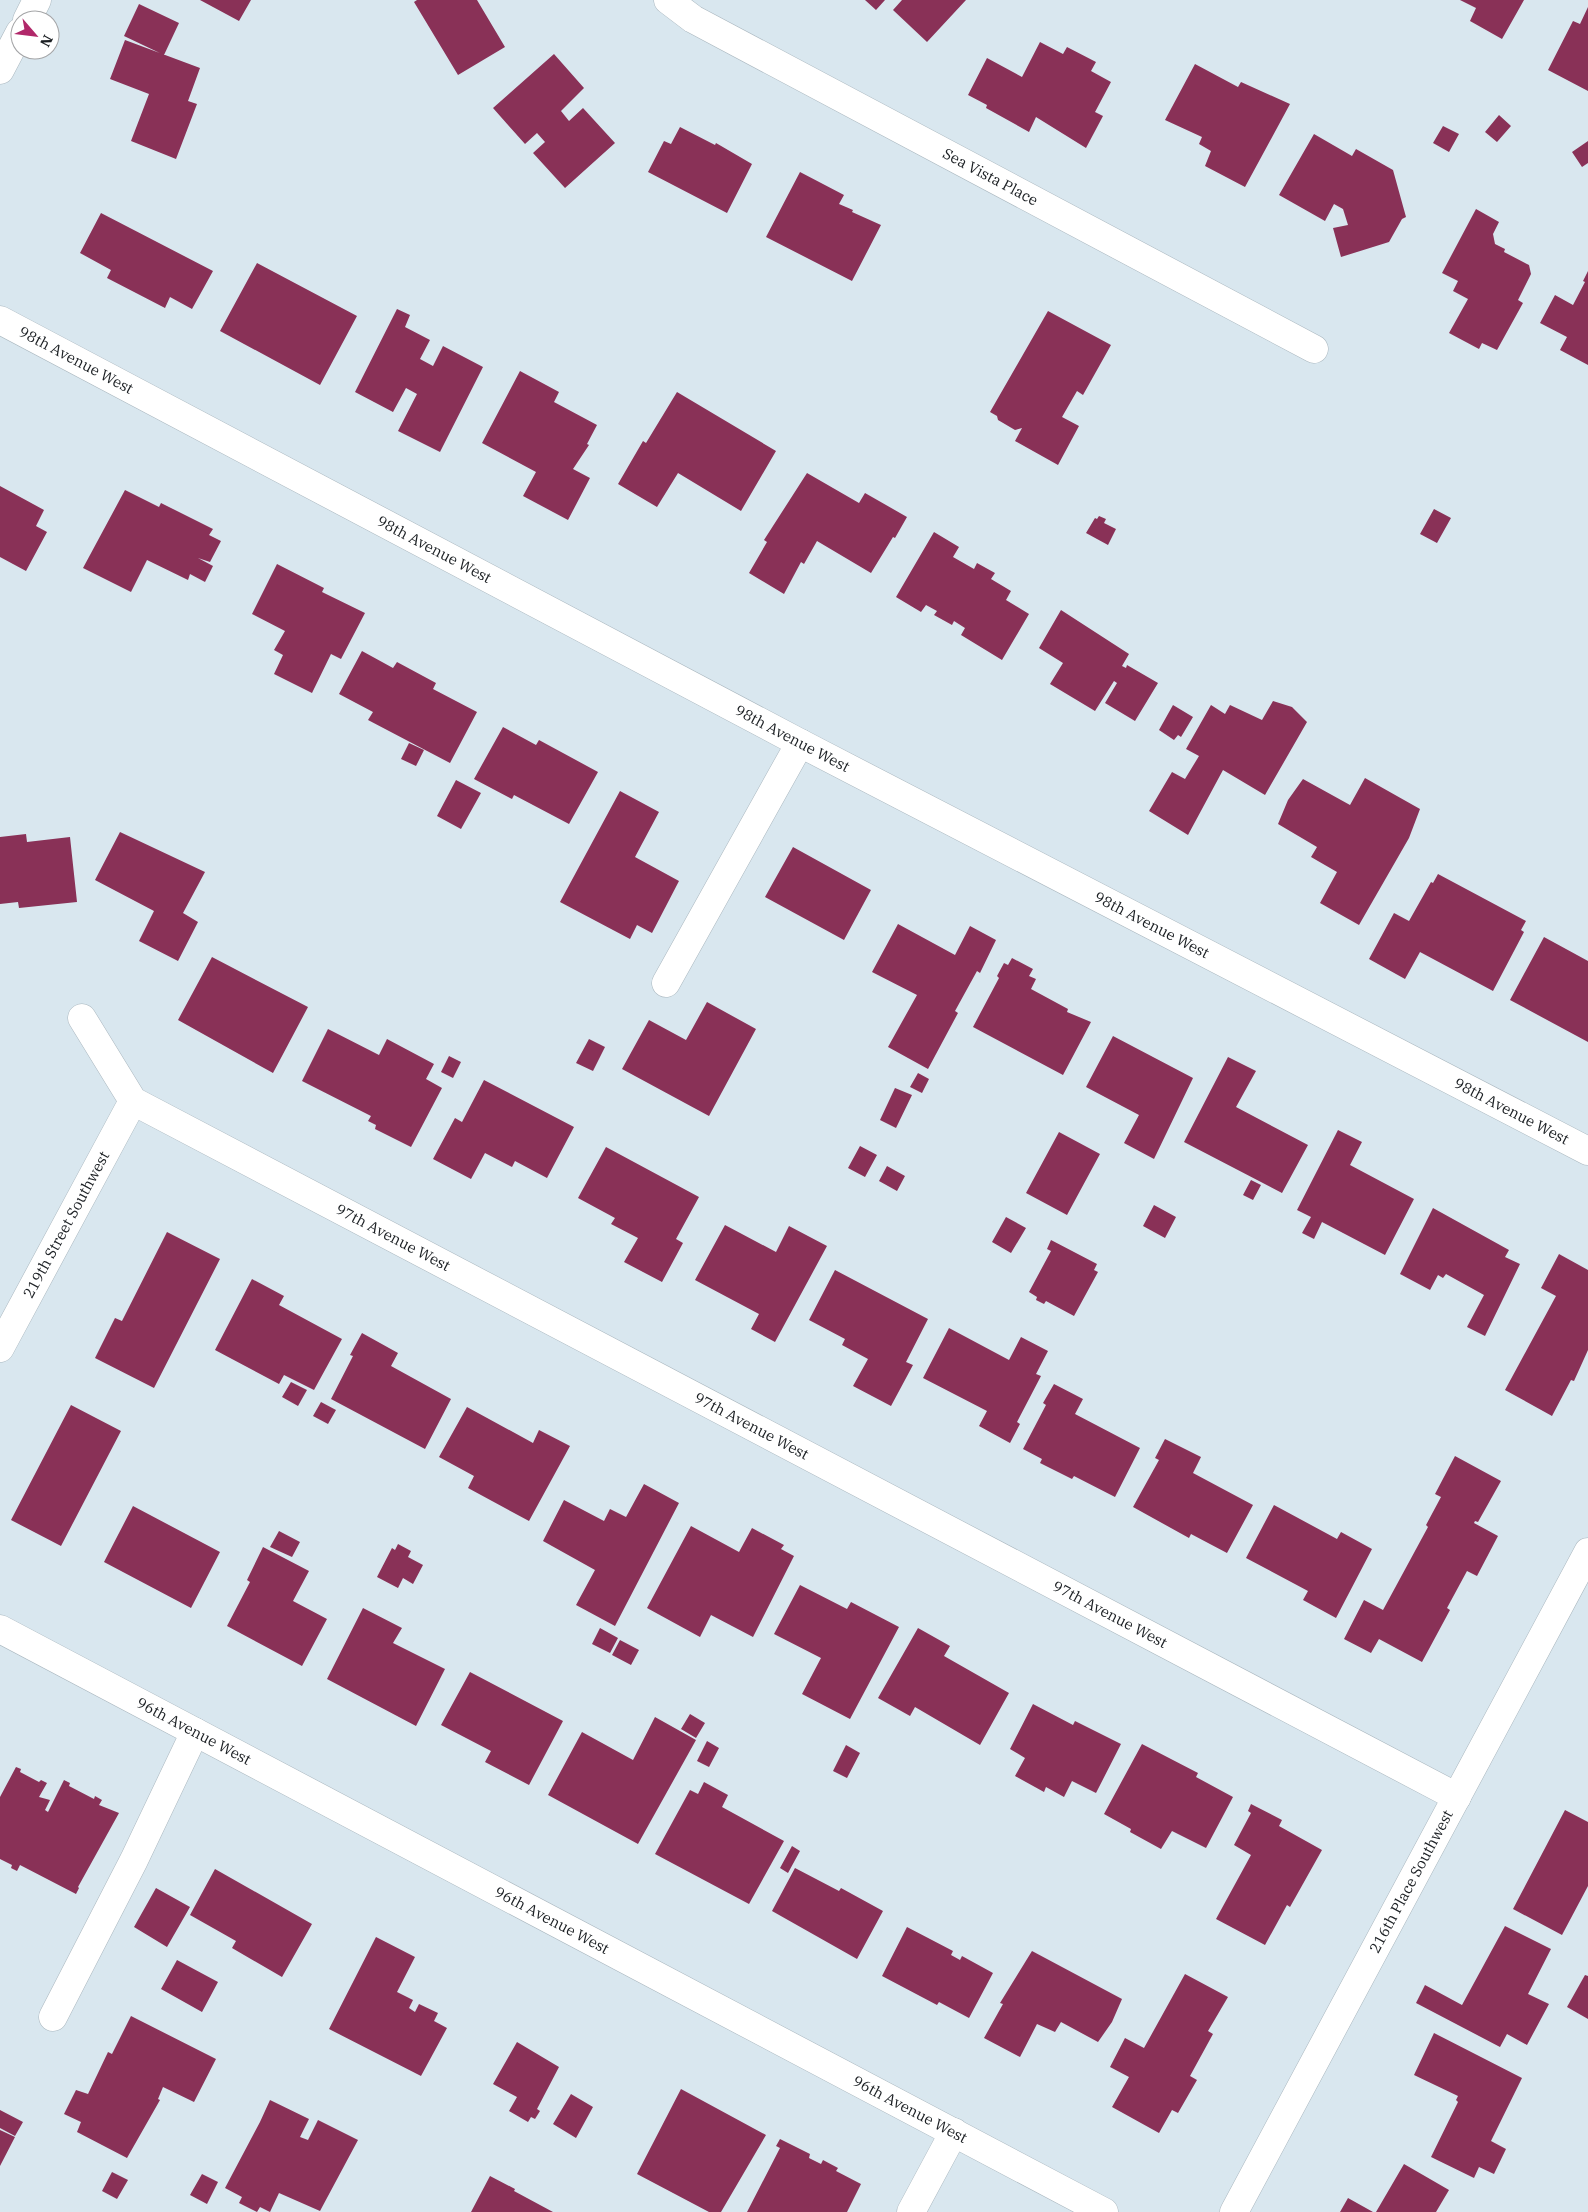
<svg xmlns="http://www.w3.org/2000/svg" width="1588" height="2212" font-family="'IBM Plex Serif',serif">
	<rect width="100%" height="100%" fill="#d9e7ef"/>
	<!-- building -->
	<path fill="#893157" d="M200,0H251L239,21Z
		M417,0H477L505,47L458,75L414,2Z
		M865,0H885L876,10Z
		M902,0H966L927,42L893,10Z
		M1460,0H1524L1502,39L1470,21L1476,8Z
		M139,4L179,23L164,55L124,36Z
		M1588,7V91L1548,70L1573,21L1580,24Z
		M125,40L200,68L188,101L197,104L176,159L131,141L149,94L110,79Z
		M1040,42L1063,54L1067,47L1096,62L1091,71L1111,82L1095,112L1103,116L1086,148L1036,117L1029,132L986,108L987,105L968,95L987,58L1022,77Z
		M554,54L584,88L561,111L569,121L583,108L615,143L565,188L533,153L545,142L537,133L525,144L493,108Z
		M1195,64L1238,87L1241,82L1290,104L1245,187L1205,166L1211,151L1199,144L1202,137L1165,120Z
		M1499,115L1511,126L1497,142L1485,132Z
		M1443,126L1459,134L1449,152L1433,143Z
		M680,127L715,145L716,143L752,164L727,213L648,172L664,141L671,144Z
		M1314,134L1352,156L1356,149L1393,170L1406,217L1402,219L1389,242L1341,257L1333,228L1348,225L1343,209L1334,204L1325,221L1279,195Z
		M1588,141V163L1582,167L1572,152Z
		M800,172L844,195L839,204L853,210L852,212L881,225L852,281L766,237Z
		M1476,209L1499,222L1493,234L1495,244L1505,249L1504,252L1529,265L1531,274L1518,300L1523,303L1497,350L1482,343L1479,349L1449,333L1468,299L1453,291L1458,281L1442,273Z
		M101,213L213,271L192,309L170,297L165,308L107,278L111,270L80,253Z
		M257,263L357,316L320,385L220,331Z
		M1588,271V365L1560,350L1567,337L1540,323L1555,295L1573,305L1585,282L1583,281Z
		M397,309L410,315L405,327L430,340L420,359L433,366L443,346L483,367L440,452L398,431L417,394L406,388L393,412L355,392Z
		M1048,311L1111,345L1083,395L1077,391L1062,417L1079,426L1058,465L1015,441L1022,428L1015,430L998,420L997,416L990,412Z
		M520,371L559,392L554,402L597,425L587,444L589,445L573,469L590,478L568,520L523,496L536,472L482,443Z
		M677,392L776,451L741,511L678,473L657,507L618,484L643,441L646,443Z
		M807,473L859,503L865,493L907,517L895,538L893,537L871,573L817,541L804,564L801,562L784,594L749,573L767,542L764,540Z
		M0,486L44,510L36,526L47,532L26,571L0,557Z
		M125,490L159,507L161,503L213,529L209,535L221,541L210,562L198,558L213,566L205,582L190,574L188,580L147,560L131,592L83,568Z
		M1434,509L1451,518L1437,543L1420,534Z
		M1099,516L1106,519L1104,523L1116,529L1108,545L1086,533L1095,518L1097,519Z
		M934,532L959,547L953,557L974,569L977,563L995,573L991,579L1011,591L1006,600L1029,614L1002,660L961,635L965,628L954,621L952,625L934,615L937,611L926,605L921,612L896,597Z
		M277,564L324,588L322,592L365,613L341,659L331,654L312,693L274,674L283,655L274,650L285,631L252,614Z
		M1061,610L1129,654L1122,666L1126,668L1127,665L1158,683L1135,721L1105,703L1117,683L1114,681L1095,711L1050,684L1063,663L1039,648Z
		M362,651L393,668L397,662L436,683L433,689L477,712L450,763L368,720L373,712L339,694Z
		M1273,701L1292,707L1307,722L1265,795L1223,770L1188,835L1149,811L1172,772L1185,779L1199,756L1186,749L1211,705L1225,714L1230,705L1262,720Z
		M1173,705L1193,717L1181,737L1178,735L1174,740L1159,730Z
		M503,727L536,745L539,740L598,772L569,824L514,795L512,799L474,779Z
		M409,743L424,750L416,766L401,759Z
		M1365,778L1420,809L1409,838L1359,925L1320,903L1337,872L1311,857L1317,847L1278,824L1288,800L1303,779L1350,805Z
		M456,780L481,793L461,829L437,816Z
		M620,791L659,812L635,857L679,881L652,933L637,925L630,939L560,902Z
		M120,832L205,872L183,913L198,922L178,961L139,941L154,911L95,880Z
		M26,834L27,842L70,837L77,902L19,908L18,902L0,904V837Z
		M793,847L871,890L844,940L765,897Z
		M1438,874L1526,921L1521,930L1524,932L1493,991L1420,952L1405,979L1369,959L1394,913L1409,921L1431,882L1433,883Z
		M898,924L955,955L970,926L996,940L980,973L977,971L955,1011L958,1013L928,1069L888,1047L917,995L872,972Z
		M1544,937L1588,961V1042L1510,1000Z
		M212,957L308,1007L273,1073L178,1020Z
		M1012,958L1033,969L1029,976L1036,979L1031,989L1068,1009L1067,1012L1091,1022L1063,1075L973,1027L999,978L997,976L1004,963L1008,965Z
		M707,1002L756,1029L709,1116L622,1069L649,1020L686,1040Z
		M328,1029L379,1055L387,1039L434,1064L426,1079L442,1088L411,1147L375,1129L376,1125L368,1121L371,1116L302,1081Z
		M1113,1036L1193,1078L1154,1159L1124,1143L1139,1115L1086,1087Z
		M589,1039L605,1047L593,1071L576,1063Z
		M449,1056L461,1062L453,1078L441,1072Z
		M1228,1057L1256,1071L1236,1107L1308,1145L1282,1193L1184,1142Z
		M918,1073L929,1079L922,1093L910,1087Z
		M484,1080L574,1127L547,1178L515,1161L512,1167L485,1153L471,1179L433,1159L455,1118L462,1122Z
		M895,1088L912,1095L896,1128L880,1120Z
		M1338,1130L1362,1142L1350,1165L1414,1199L1385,1255L1322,1222L1314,1239L1302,1233L1311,1217L1297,1210Z
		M1059,1132L1100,1154L1067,1215L1026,1193Z
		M860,1146L877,1155L865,1177L848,1168Z
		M606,1147L699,1197L676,1239L683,1243L662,1282L624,1262L638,1238L611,1224L615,1218L578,1198Z
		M887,1166L905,1176L897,1191L879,1181Z
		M1251,1180L1261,1185L1253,1200L1243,1195Z
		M1154,1205L1176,1217L1165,1238L1143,1226Z
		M1433,1208L1509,1250L1505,1257L1520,1264L1485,1336L1467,1327L1484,1295L1446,1274L1443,1278L1438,1275L1430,1290L1400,1274Z
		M1006,1217L1026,1228L1011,1253L992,1242Z
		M725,1225L776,1252L789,1226L827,1246L775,1342L751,1329L759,1314L695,1280Z
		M167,1232L220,1259L154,1388L95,1358L115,1318L122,1321Z
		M1051,1240L1097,1264L1094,1270L1098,1272L1074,1316L1046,1301L1044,1304L1036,1300L1037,1297L1029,1292L1051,1251L1047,1249Z
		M1559,1254L1588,1270V1350L1574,1381L1571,1380L1552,1416L1505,1390L1556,1296L1541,1288Z
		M835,1270L928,1319L906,1362L913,1365L891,1406L853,1386L868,1359L842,1345L845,1339L809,1320Z
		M252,1279L284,1296L279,1305L342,1339L314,1390L284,1375L279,1384L215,1350Z
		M949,1328L1009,1360L1021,1337L1048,1351L1036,1374L1041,1376L1017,1422L1020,1424L1010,1443L979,1426L987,1411L923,1378Z
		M362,1333L398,1353L391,1366L451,1399L425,1449L331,1399L353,1356L350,1355Z
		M291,1382L307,1390L298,1406L282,1397Z
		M1054,1384L1083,1399L1075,1414L1140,1448L1115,1497L1074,1476L1072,1479L1040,1463L1042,1459L1023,1449L1046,1405L1043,1403Z
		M321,1402L336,1410L328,1424L313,1416Z
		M71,1405L121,1431L61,1546L11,1520Z
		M467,1407L533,1443L539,1430L570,1446L529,1521L468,1488L474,1476L439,1457Z
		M1165,1439L1201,1457L1193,1473L1253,1505L1227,1553L1191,1534L1189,1538L1133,1507L1159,1460L1155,1458Z
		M1455,1456L1501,1481L1478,1522L1475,1521L1474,1523L1498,1536L1477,1576L1467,1571L1447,1608L1450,1610L1422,1662L1379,1639L1371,1653L1344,1639L1364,1600L1383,1610L1428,1527L1426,1525L1441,1497L1435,1494Z
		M644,1484L679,1503L615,1626L576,1605L595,1570L543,1541L564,1500L604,1521L610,1509L626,1517Z
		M1274,1505L1337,1539L1341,1532L1372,1549L1336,1618L1303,1600L1308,1591L1246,1558Z
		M133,1506L220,1552L191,1608L104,1562Z
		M691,1526L739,1552L752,1528L784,1545L781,1549L794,1556L753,1637L711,1615L700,1637L647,1608Z
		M279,1531L300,1542L292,1557L270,1547Z
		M398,1544L411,1551L408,1557L423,1565L413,1584L403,1578L398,1588L377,1577L392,1548L395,1550Z
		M263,1547L309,1571L293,1601L327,1619L302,1666L227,1626L250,1582L247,1580Z
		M800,1585L847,1609L851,1602L899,1627L850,1719L802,1694L821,1658L774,1634Z
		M363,1608L402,1628L393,1643L445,1669L416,1726L327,1679Z
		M600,1628L618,1638L610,1653L592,1644Z
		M918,1628L950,1646L944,1656L1009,1693L980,1745L915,1707L910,1716L878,1698Z
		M620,1640L639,1650L631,1665L612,1655Z
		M470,1672L563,1721L529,1785L485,1762L491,1751L441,1725Z
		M1033,1704L1073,1725L1075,1721L1121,1744L1096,1793L1072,1781L1064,1797L1046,1787L1044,1792L1015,1776L1025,1758L1010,1749Z
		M690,1714L705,1723L696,1738L681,1729Z
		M655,1717L696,1740L638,1844L548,1795L582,1732L633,1760Z
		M707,1741L719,1748L709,1767L697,1761Z
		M1142,1744L1198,1773L1196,1777L1233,1797L1206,1848L1172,1831L1161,1849L1130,1832L1131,1829L1104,1814Z
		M846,1745L860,1753L847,1778L833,1771Z
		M16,1767L21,1769L20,1772L39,1782L41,1780L47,1783L39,1797L50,1800L45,1810L48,1812L64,1780L70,1783L69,1786L94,1799L95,1796L102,1800L99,1805L119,1813L78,1887L79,1888L76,1894L20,1865L17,1871L11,1868L12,1865L0,1859V1797Z
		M704,1782L728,1795L722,1807L784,1841L749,1904L655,1854L690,1790L698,1794Z
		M1251,1804L1282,1820L1279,1826L1322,1850L1290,1907L1287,1905L1265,1945L1216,1919L1251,1855L1234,1845L1251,1813L1248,1811Z
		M1565,1810L1588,1822V1886L1562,1935L1513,1909Z
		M792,1846L800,1851L788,1873L780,1868Z
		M795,1868L839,1891L841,1888L883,1911L857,1959L772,1911Z
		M215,1869L312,1924L282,1977L232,1948L236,1941L190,1915Z
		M156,1888L190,1907L167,1947L134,1927Z
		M1505,1926L1551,1949L1528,1994L1549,2004L1527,2045L1507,2034L1500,2047L1416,2003L1425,1985L1462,2005Z
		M907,1927L953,1951L951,1955L960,1960L962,1956L993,1973L969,2018L939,2002L937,2005L882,1976Z
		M376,1937L415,1957L397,1992L413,2000L409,2008L415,2012L419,2004L438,2013L434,2021L447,2028L421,2076L329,2029Z
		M1032,1951L1122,1999L1112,2022L1098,2042L1061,2022L1055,2032L1037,2024L1020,2057L984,2038L1003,2004L1000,2003Z
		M177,1960L218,1982L202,2012L161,1989Z
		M1185,1974L1228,1997L1208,2031L1213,2034L1190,2076L1197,2080L1178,2113L1172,2110L1159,2133L1112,2107L1129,2077L1110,2067L1125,2038L1144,2048Z
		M1585,1975L1588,1976V2019L1567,2007Z
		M131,2016L216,2059L194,2102L163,2087L158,2099L160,2100L127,2158L77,2132L81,2122L64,2114L76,2090L88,2094L108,2052L112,2054Z
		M1434,2033L1522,2078L1491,2141L1506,2149L1494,2174L1479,2167L1474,2178L1431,2157L1458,2102L1456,2100L1458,2096L1414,2075Z
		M517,2042L559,2067L537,2109L540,2111L535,2119L531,2117L528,2122L509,2111L517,2097L493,2084Z
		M681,2089L766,2135L721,2212H709L637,2174Z
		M571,2094L593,2107L576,2138L553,2124Z
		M270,2100L309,2119L300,2137L308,2140L318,2120L358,2140L320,2211L279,2193L270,2212L260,2207L257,2212L239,2203L242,2197L225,2188L260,2122Z
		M0,2110L23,2122L15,2136L0,2128Z
		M0,2130L15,2137L0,2166Z
		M780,2139L810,2154L809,2158L821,2164L823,2160L838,2168L836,2171L861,2184L847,2212H747L780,2148L776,2146Z
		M1404,2164L1449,2190L1436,2212H1376Z
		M112,2172L128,2180L117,2199L102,2191Z
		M202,2174L218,2182L207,2204L190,2195Z
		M490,2176L515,2189L514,2191L553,2212H471Z
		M1348,2198L1373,2212H1340Z"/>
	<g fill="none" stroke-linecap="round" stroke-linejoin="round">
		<defs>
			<g id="minor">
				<path id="s1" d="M668,0L693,19L1314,349"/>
				<path id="s2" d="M0,320L800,743L1588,1151"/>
				<path d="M666,983L800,743"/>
				<path id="s3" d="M82,1018L133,1101L1457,1797"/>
				<path id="s4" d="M0,1348L133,1101"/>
				<path id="s5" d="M0,1629L1104,2212"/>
				<path d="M53,2017L134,1860L195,1732"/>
				<path d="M911,2212L954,2132"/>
				<path id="s6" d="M1234,2212L1588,1552"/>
			</g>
			<path id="major" d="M27,20L37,0
				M0,70L20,32"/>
		</defs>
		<!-- minor casing -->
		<use href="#minor" stroke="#aab7bf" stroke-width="29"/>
		<!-- major casing -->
		<use href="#major" stroke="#aab7bf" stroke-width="29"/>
		<!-- minor -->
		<use href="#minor" stroke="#fff" stroke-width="28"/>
		<!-- major -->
		<use href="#major" stroke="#fff" stroke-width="28"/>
	</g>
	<g text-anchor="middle" stroke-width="5" stroke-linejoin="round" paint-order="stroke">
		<!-- street labels -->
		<g font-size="15" fill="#1b1f23" stroke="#fff">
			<text dy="5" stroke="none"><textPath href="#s1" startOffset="368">Sea Vista Place</textPath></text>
			<text dy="5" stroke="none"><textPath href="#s2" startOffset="86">98th Avenue West</textPath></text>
			<text dy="5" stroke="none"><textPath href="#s2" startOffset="491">98th Avenue West</textPath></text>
			<text dy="5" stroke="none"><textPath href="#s2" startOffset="896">98th Avenue West</textPath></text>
			<text dy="5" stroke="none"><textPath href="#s2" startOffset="1301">98th Avenue West</textPath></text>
			<text dy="5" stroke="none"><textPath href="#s2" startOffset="1706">98th Avenue West</textPath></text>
			<text dy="5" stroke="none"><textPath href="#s4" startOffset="140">219th Street Southwest</textPath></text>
			<text dy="5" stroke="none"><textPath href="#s3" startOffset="391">97th Avenue West</textPath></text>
			<text dy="5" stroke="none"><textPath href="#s3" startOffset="796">97th Avenue West</textPath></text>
			<text dy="5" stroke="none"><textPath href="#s3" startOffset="1201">97th Avenue West</textPath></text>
			<text dy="5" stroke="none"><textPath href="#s5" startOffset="219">96th Avenue West</textPath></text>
			<text dy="5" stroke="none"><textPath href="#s6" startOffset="375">216th Place Southwest</textPath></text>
			<text dy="5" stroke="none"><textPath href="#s5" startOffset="624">96th Avenue West</textPath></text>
			<text dy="5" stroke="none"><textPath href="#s5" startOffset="1029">96th Avenue West</textPath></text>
		</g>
	</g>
	<!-- north arrow -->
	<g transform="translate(35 35) rotate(118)"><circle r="24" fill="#ffffff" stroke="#a4a5a7"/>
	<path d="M0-4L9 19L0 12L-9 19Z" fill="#b1286a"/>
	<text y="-8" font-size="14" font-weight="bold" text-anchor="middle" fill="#1b1f23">N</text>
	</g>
</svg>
